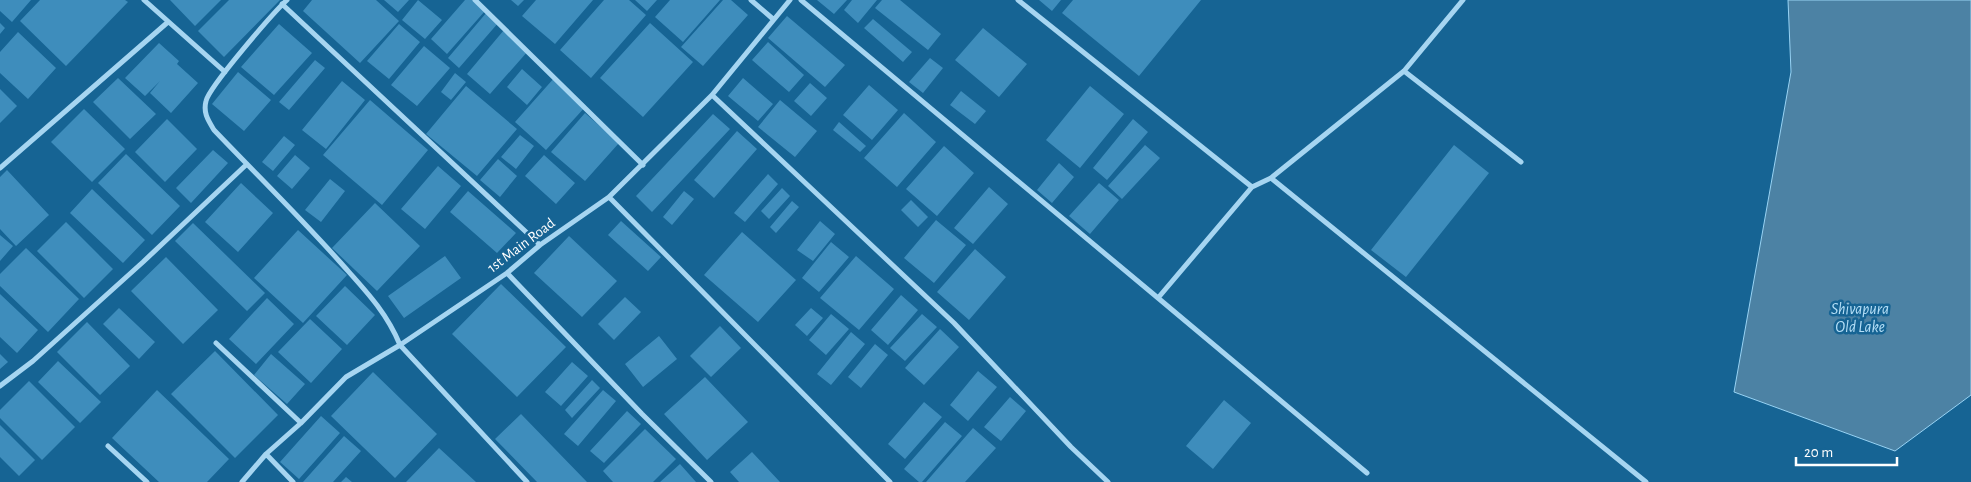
<svg xmlns="http://www.w3.org/2000/svg" width="1971" height="482" font-family="'Alegreya Sans',sans-serif">
	<rect width="100%" height="100%" fill="#166494"/>
	<!-- water -->
	<path fill="#4c82a4" stroke="#98d3f4" d="M1788,0H1971V395L1895,451L1734,392L1791,72Z"/>
	<!-- building -->
	<path fill="#3e8dbc" d="M0,0H31L12,22L0,11Z
		M40,0H125L128,2L66,66L20,21Z
		M170,0H221L195,26Z
		M229,0H280L224,57L198,31Z
		M312,0H376L399,21L360,63L303,11Z
		M384,0H409L398,12Z
		M418,0L442,20L425,39L402,20Z
		M465,0H473L485,11L447,54L431,39Z
		M511,0H524L518,6Z
		M536,0H593L555,44L522,16Z
		M604,0H629L646,15L591,78L560,50Z
		M635,0H657L647,11Z
		M670,0H720L683,42L655,17Z
		M723,0H731L748,15L703,66L681,47Z
		M817,0H847L834,14Z
		M852,0H877L858,23L844,10Z
		M882,0H900L941,34L928,50L875,8Z
		M1039,0H1061L1052,11Z
		M1073,0H1201L1139,76L1062,13Z
		M487,12L499,22L459,68L448,58Z
		M787,16L845,65L825,87L768,38Z
		M873,19L912,52L903,62L864,28Z
		M0,23L5,28L0,34Z
		M650,23L693,62L643,117L600,78Z
		M279,24L312,53L274,95L241,67Z
		M399,24L420,42L389,79L367,61Z
		M983,28L1027,64L999,97L955,60Z
		M504,30L528,51L490,94L467,74Z
		M18,32L56,68L28,99L0,73V52Z
		M768,42L804,75L789,92L752,60Z
		M159,43L179,61L177,64L198,83L171,113L150,93L160,81L145,96L125,78Z
		M424,46L450,68L417,106L391,85Z
		M930,58L943,68L923,93L909,82Z
		M315,60L325,68L289,110L279,102Z
		M522,69L542,87L527,105L507,87Z
		M238,72L271,100L244,131L212,104Z
		M455,73L466,82L451,100L441,92Z
		M555,77L586,106L546,150L515,122Z
		M118,78L156,114L130,139L93,102Z
		M743,78L773,104L758,121L728,96Z
		M342,81L365,100L326,149L302,130Z
		M810,83L827,98L811,116L794,101Z
		M869,85L898,110L872,140L843,115Z
		M466,86L517,129L477,176L426,134Z
		M1090,86L1124,114L1080,168L1046,140Z
		M0,89L17,106L0,123Z
		M961,91L986,111L975,124L950,105Z
		M370,100L428,150L382,205L323,155Z
		M780,100L817,131L795,157L758,127Z
		M84,109L125,149L92,182L51,142Z
		M585,113L619,143L585,181L551,152Z
		M904,113L936,142L897,187L864,158Z
		M713,114L730,129L652,212L636,196Z
		M167,119L197,149L165,182L135,152Z
		M1133,119L1148,132L1107,180L1093,168Z
		M839,122L866,146L860,152L833,130Z
		M737,131L757,149L714,198L694,180Z
		M520,135L534,146L516,169L501,157Z
		M284,136L295,145L273,171L262,162Z
		M1145,145L1160,158L1122,199L1108,186Z
		M1454,145L1489,173L1406,277L1371,250Z
		M944,146L974,173L937,216L906,189Z
		M213,150L228,163L191,203L176,188Z
		M126,154L180,206L152,235L98,183Z
		M295,155L310,168L292,189L277,176Z
		M544,155L575,183L556,204L525,176Z
		M498,159L517,176L500,197L480,180Z
		M1059,163L1074,177L1052,203L1037,190Z
		M438,166L461,186L425,229L401,209Z
		M7,170L49,215L16,246L0,229V177Z
		M768,174L778,184L745,222L734,213Z
		M330,179L345,191L321,222L305,210Z
		M241,183L273,213L238,252L205,222Z
		M1099,183L1119,200L1090,234L1069,216Z
		M989,187L1008,204L973,244L954,228Z
		M782,188L790,196L769,219L761,211Z
		M92,189L145,240L123,263L70,213Z
		M468,191L516,233L497,253L450,212Z
		M684,191L694,199L672,225L663,217Z
		M911,200L928,217L918,227L901,210Z
		M792,201L799,207L776,233L770,227Z
		M375,203L420,246L377,291L332,248Z
		M936,220L966,245L934,283L904,258Z
		M621,221L661,257L648,271L608,235Z
		M820,221L835,234L813,261L797,250Z
		M66,222L113,269L84,298L37,251Z
		M193,223L265,293L247,311L175,241Z
		M298,230L347,275L303,323L254,278Z
		M742,232L796,280L758,322L704,275Z
		M0,235L13,246L0,261Z
		M569,236L617,281L582,317L534,273Z
		M831,242L849,257L819,292L802,278Z
		M26,248L79,299L48,332L0,286V274Z
		M975,249L1006,277L969,320L937,292Z
		M445,256L461,278L404,318L388,296Z
		M856,256L894,289L859,330L820,298Z
		M166,257L218,310L183,344L131,291Z
		M501,284L566,347L517,397L452,334Z
		M345,286L375,315L347,345L316,316Z
		M0,294L38,330L17,353L0,337Z
		M901,295L918,310L888,345L871,330Z
		M625,297L641,312L614,340L598,324Z
		M267,298L294,324L256,364L229,339Z
		M119,308L155,342L139,359L103,324Z
		M811,308L823,318L807,336L795,325Z
		M831,314L849,329L826,355L809,340Z
		M922,314L937,327L905,361L890,348Z
		M310,319L342,349L311,383L278,352Z
		M87,322L130,366L100,395L57,352Z
		M720,326L741,348L711,377L690,356Z
		M940,329L959,347L924,385L905,368Z
		M851,332L865,344L831,385L817,374Z
		M659,336L677,359L643,387L625,364Z
		M875,344L888,355L861,388L848,377Z
		M215,351L278,415L235,458L171,394Z
		M0,354L8,362L0,369Z
		M271,354L305,384L287,404L254,375Z
		M58,361L101,402L80,423L38,382Z
		M572,362L588,376L561,406L545,392Z
		M978,371L997,387L968,421L950,405Z
		M373,372L437,434L395,478L331,416Z
		M705,377L748,422L707,460L664,414Z
		M592,380L600,388L572,418L565,410Z
		M29,381L75,427L42,460L0,418V410Z
		M157,390L229,459L207,482H159L112,438Z
		M603,390L616,401L578,446L564,434Z
		M1010,397L1026,411L1001,441L984,427Z
		M1224,400L1251,423L1213,469L1186,446Z
		M924,402L942,417L905,459L888,444Z
		M627,411L641,424L604,463L590,451Z
		M521,414L587,482H537L495,439Z
		M321,416L340,433L299,479L280,462Z
		M945,422L962,436L922,482H919L904,469Z
		M0,425L35,460L19,476L0,457Z
		M973,428L996,448L965,482H926Z
		M645,429L676,459L653,482H613L603,471Z
		M344,436L361,451L333,482H303Z
		M439,448L476,482H406Z
		M752,452L780,482H739L730,472Z
		M680,464L696,482H660Z
		M346,477L352,482H341Z"/>
	<g fill="none" stroke-linecap="round" stroke-linejoin="round">
		<!-- street -->
		<path stroke="#a6d5f1" stroke-width="5" d="M144,0L225,72
			M287,0C273,13 209,87 206,101C203,113 208,120 214,130C256,174 300,217 340,262C364,289 386,311 400,345L527,482
			M475,0L643,165
			M751,0L773,19
			M801,0L1158,298L1252,187
			M1018,0L1252,187L1271,178L1646,482
			M282,4L540,245
			M1404,71L1521,162
			M712,95L954,323L1071,447L1108,482
			M0,168L168,22
			M1271,178L1404,71L1463,0
			M609,197L890,482
			M507,273L642,414L711,482
			M1158,298L1367,473
			M216,343L301,423
			M0,386L33,361L143,262L247,164
			M108,446L147,482
			M266,454L293,482
			M242,482L266,454L301,423L346,377L400,345L507,273L540,245L609,197L712,95L790,0"/>
	</g>
	<g text-anchor="middle" stroke-width="5" stroke-linejoin="round" paint-order="stroke">
		<!-- street labels -->
		<g font-size="15" fill="#fff" stroke="#166494">
			<text transform="translate(521 245) rotate(-37)" y="5">1st Main Road</text>
		</g>
		<!-- water labels -->
		<g font-size="16" font-style="italic" fill="#b6e0f8" stroke="#166494">
			<text x="1860" y="314">Shivapura<tspan x="1860" dy="18">Old Lake</tspan></text>
		</g>
	</g>
	<!-- scale -->
	<path d="M1796 457v8h101v-8" fill="none" stroke="#ffffff" stroke-width="2.5"/>
	<text x="1804" y="457" font-size="15" fill="#ffffff" stroke="#166494" stroke-width="4" paint-order="stroke">20 m</text>
</svg>
